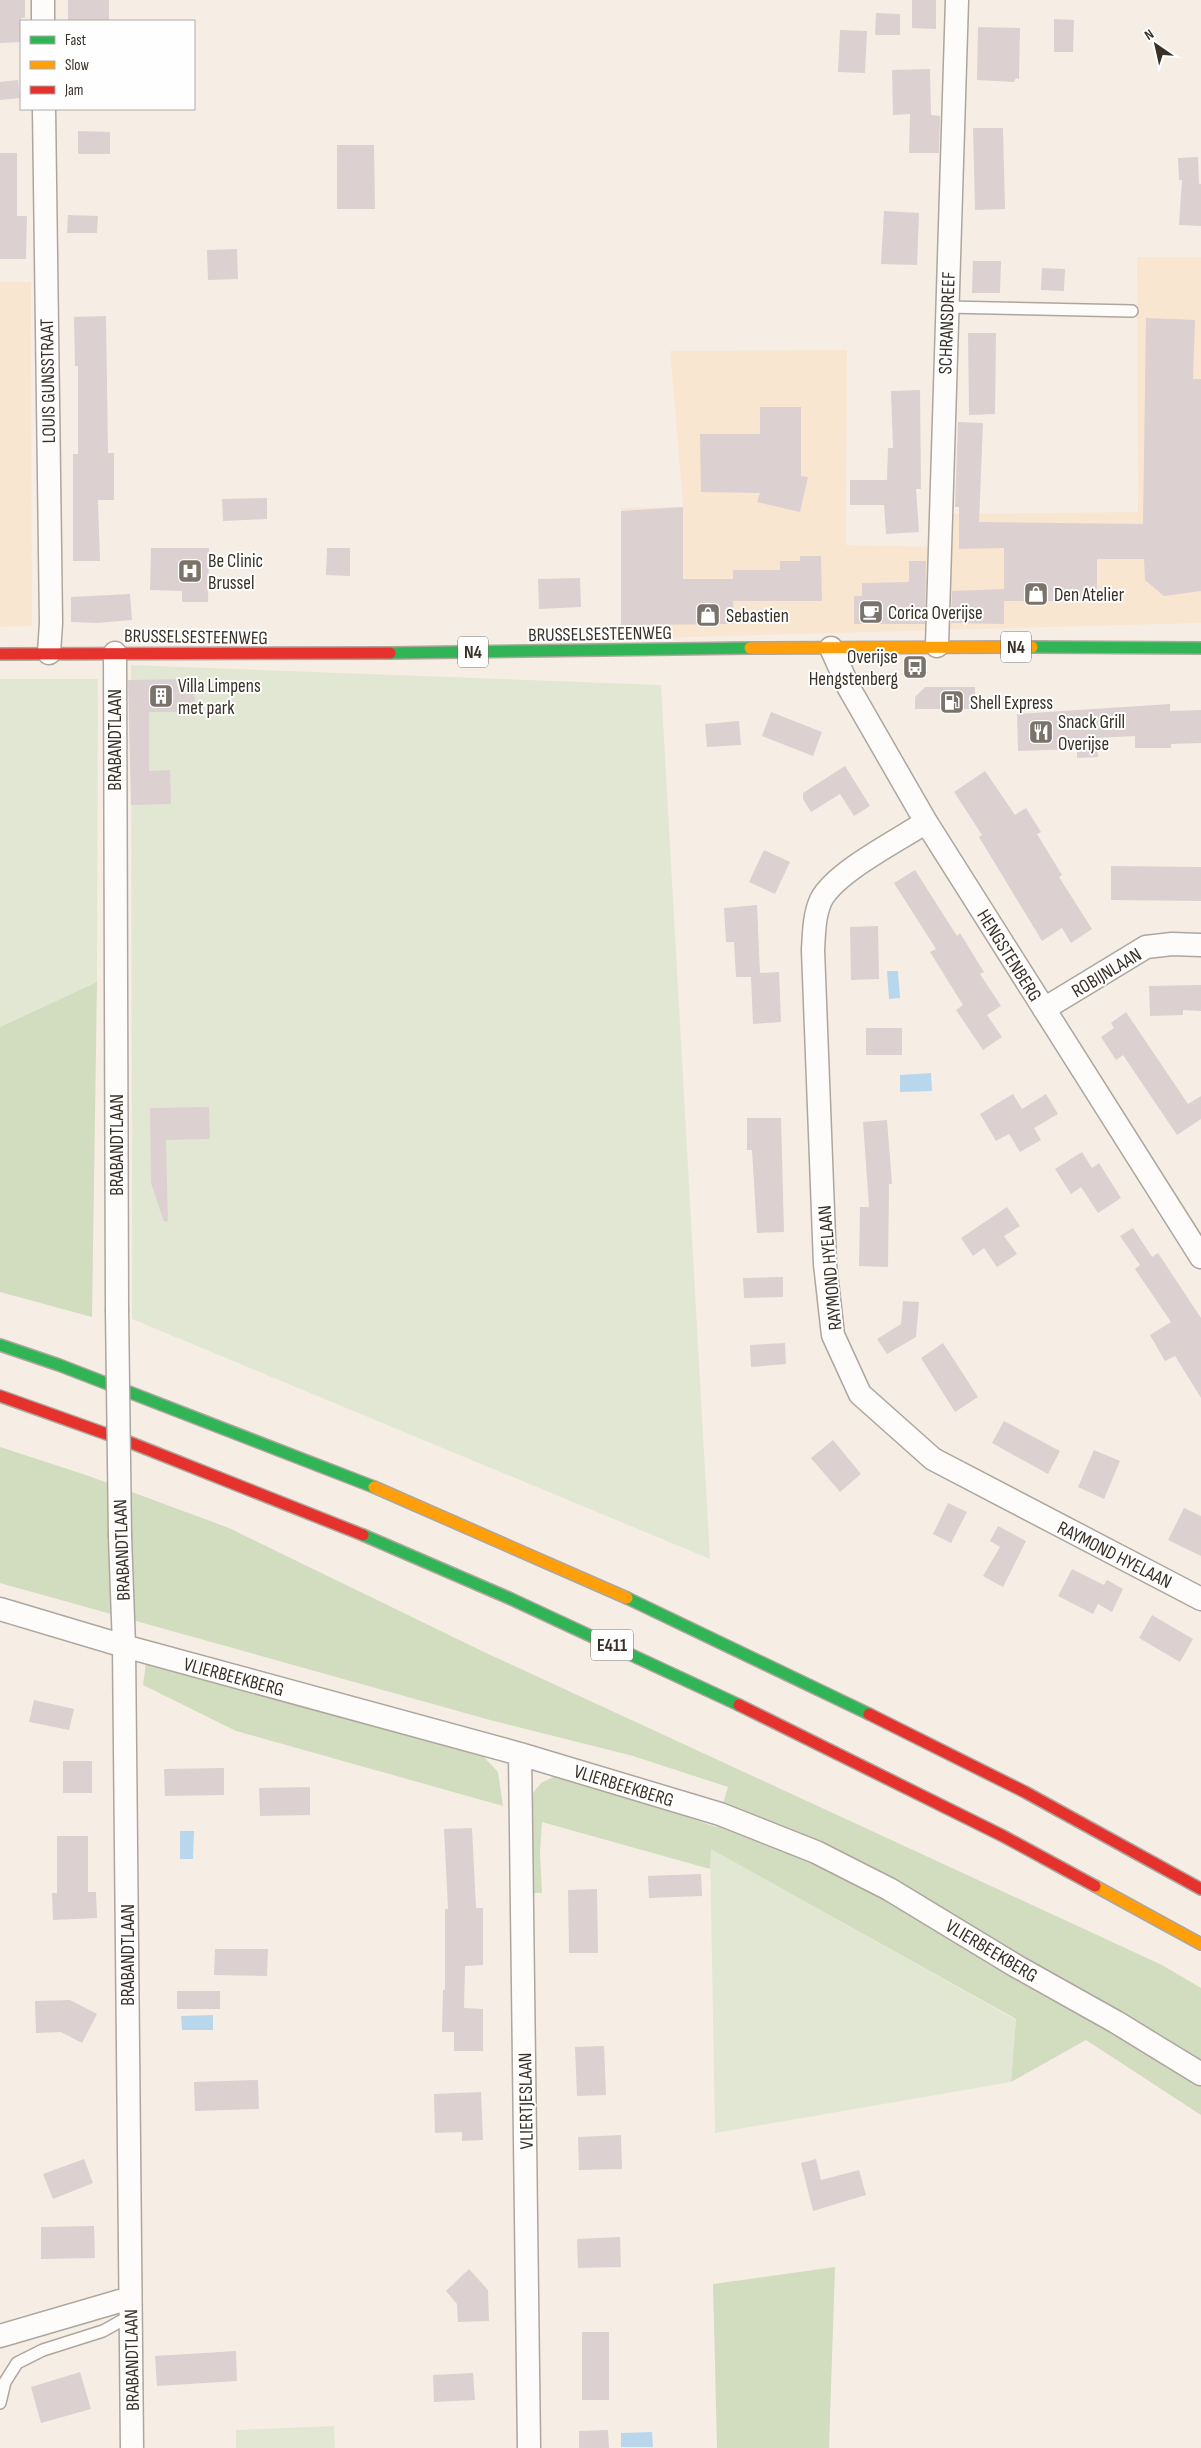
<svg xmlns="http://www.w3.org/2000/svg" width="1201" height="2448" font-family="'Sofia Sans Condensed',sans-serif">
	<rect width="100%" height="100%" fill="#f6eee5"/>
	<!-- built -->
	<path fill="#f9e6d1" d="M1137,257H1201V623L621,639V508L683,507L670,351L847,350L846,545L943,547L945,514L1138,512Z
		M0,282H31L32,626L0,627Z"/>
	<!-- green -->
	<path fill="#e2e7d3" d="M131,665L661,685L710,1559L132,1319Z
		M0,679H98L97,982L0,1027Z
		M710,1848L1016,2020L1011,2082L715,2133Z
		M334,2426L335,2448H236V2430Z"/>
	<!-- forest -->
	<path fill="#d2dcbe" d="M97,982L92,1317L0,1292V1027Z
		M0,1447L86,1475L229,1528L482,1651L1162,1965L1201,1988V2115L1086,2040L1011,2082L1016,2019L711,1849L710,1869L542,1822L540,1853L542,1893H531L528,1799L541,1783L555,1776L580,1780L716,1827L728,1787L633,1756L490,1720L0,1583Z
		M146,1663L481,1754L498,1772L503,1806L236,1731L143,1685Z
		M835,2267L829,2448H717L713,2284Z"/>
	<!-- water -->
	<path fill="#b8d7ec" d="M887,971H898L900,998L889,999Z
		M931,1073L932,1091L900,1092V1075Z
		M180,1831H194L193,1859H180Z
		M213,2015V2030H182L181,2016Z
		M652,2432L653,2447H621V2433Z"/>
	<!-- building -->
	<path fill="#dcd0d1" d="M0,0H25V18H21V42L0,43Z
		M68,0H109V21H68Z
		M912,0H936V29L912,28Z
		M876,13L900,14V35H875Z
		M1054,19L1074,20L1073,52H1054Z
		M978,27L1020,28L1019,79L1016,78L1014,82L977,80Z
		M840,30L867,31L865,73L838,72Z
		M930,69L931,115L940,116L939,153H909L910,114L893,115L892,70Z
		M18,80L20,98L0,100V82Z
		M973,128H1003L1005,209L975,210Z
		M78,131L110,132V154H78Z
		M337,145H374L375,209H337Z
		M0,153H17V216H27L26,259H0Z
		M1198,157L1199,184H1201V226L1179,225L1182,180H1179L1178,158Z
		M884,211L919,213L917,265L881,264Z
		M68,215L98,216L97,233H67Z
		M237,249L238,279L208,280L207,250Z
		M973,261H1001L1000,293H972Z
		M1042,268L1065,269L1064,291L1041,290Z
		M106,316L108,453H114V500H98L100,561H73V454H78V366H75L74,317Z
		M1146,318L1195,320L1193,379H1201V591L1164,596L1145,580L1144,559H1097V601H1004V591V624L951,623L952,591L1004,589V548L959,549V507H955L958,422L983,423L979,522L1143,524Z
		M968,333H996L995,414L969,415Z
		M920,390L921,489H916L919,532L886,534L884,505H850V480H887L888,448H893L891,391Z
		M760,407H801V476L808,477L800,512L757,502L760,493L701,492L700,434H760Z
		M267,498V519L223,521L222,499Z
		M683,507V579H733V570H780V561H800V556H821L822,601H733L734,624L621,625V511Z
		M151,548H209L208,602H182V591L150,590Z
		M327,548H350V576L326,575Z
		M909,561H926L925,624H854V596H862V583L909,582Z
		M580,578L581,607L539,609L538,579Z
		M130,594L132,620L97,623L71,622V597Z
		M194,679L195,712H149V771L170,770L171,804L131,805L128,680Z
		M925,687H975V709H915V697Z
		M1170,704V711L1201,710V743L1171,744V748H1135V736L1097,738L1098,757L1077,758V749L1018,751L1017,714Z
		M771,712L822,732L813,756L762,736Z
		M739,721L741,745L707,747L705,724Z
		M845,766L870,806L854,816L840,794L811,812L803,799V793Z
		M985,771L1015,815L1026,808L1041,832L1037,834L1062,875L1059,877L1092,929L1071,943L1062,928L1042,941L979,837L982,835L954,792Z
		M764,850L790,862L775,894L749,882Z
		M1111,866L1201,867V901L1111,900Z
		M915,870L957,936L960,933L984,972L980,974L1001,1006L987,1015L1002,1037L983,1050L956,1010L963,1005L930,952L936,949L894,883Z
		M757,905L760,973L779,972L781,1022L753,1024L751,977H736L734,942H726L724,908Z
		M878,926L879,979L851,980L850,927Z
		M1201,985V1011L1183,1010V1015L1150,1016L1149,986Z
		M1126,1012L1188,1104L1201,1096V1119L1177,1135L1123,1055L1116,1060L1101,1037L1114,1028L1111,1023Z
		M866,1028H902V1055H866Z
		M1013,1094L1022,1109L1046,1094L1058,1114L1034,1128L1041,1140L1020,1152L1009,1134L996,1141L980,1114Z
		M209,1107L210,1139L166,1140L168,1221L164,1222L151,1183L150,1108Z
		M747,1118H781L784,1232L757,1233L752,1150H747Z
		M887,1120L892,1184H889L888,1267L859,1266L860,1207H869L863,1122Z
		M1082,1152L1092,1168L1099,1163L1121,1198L1098,1213L1081,1187L1071,1194L1055,1169Z
		M1007,1207L1020,1226L1004,1236L1017,1254L997,1267L984,1248L973,1256L961,1238Z
		M1133,1228L1152,1257L1158,1253L1201,1318V1398L1175,1356L1165,1361L1150,1335L1171,1322L1135,1269L1140,1265L1120,1236Z
		M783,1277V1297L744,1298L743,1278Z
		M903,1301L919,1302L916,1337L887,1354L877,1339L901,1324Z
		M785,1343L786,1364L751,1367L750,1345Z
		M943,1343L978,1397L955,1412L921,1358Z
		M1004,1421L1060,1451L1048,1474L992,1443Z
		M833,1440L861,1474L840,1492L811,1458Z
		M1094,1450L1120,1461L1104,1499L1078,1487Z
		M948,1503L967,1512L951,1543L933,1534Z
		M1184,1508L1201,1516V1556L1168,1540Z
		M998,1526L1026,1541L1003,1587L983,1576L1000,1547L990,1541Z
		M1072,1569L1104,1585L1107,1580L1123,1589L1112,1612L1098,1604L1093,1614L1058,1596Z
		M1152,1615L1193,1639L1180,1662L1139,1638Z
		M34,1700L74,1709L69,1730L29,1722Z
		M63,1761H92V1793H63Z
		M224,1768V1795L165,1796L164,1769Z
		M310,1787V1815L260,1816L259,1788Z
		M472,1828L476,1908H483V1965L465,1966L464,2008L483,2009V2051H454V2032H442L443,1990H445V1909H448L444,1829Z
		M57,1836H88V1892H96L97,1918L53,1920L52,1893H57Z
		M701,1874L702,1896L649,1898L648,1876Z
		M597,1889L598,1953H569L568,1890Z
		M215,1949H268L267,1976L214,1975Z
		M177,1991H220V2009H177Z
		M70,2000L97,2014L82,2043L61,2032L36,2033L35,2001Z
		M604,2046L606,2095L577,2096L575,2047Z
		M258,2080L259,2109L195,2111L194,2082Z
		M481,2092L483,2140L462,2141V2132L435,2133L434,2094Z
		M621,2135L622,2169L579,2170L578,2137Z
		M84,2159L93,2183L53,2199L43,2174Z
		M816,2159L821,2180L859,2170L866,2195L813,2211L801,2163Z
		M94,2226L95,2258L41,2259V2227Z
		M620,2237L621,2267L578,2268L577,2239Z
		M469,2269L488,2290L489,2321L458,2322L457,2304L446,2291Z
		M582,2332H609V2400H582Z
		M236,2351L237,2381L157,2386L155,2356Z
		M80,2372L91,2409L41,2423L31,2387Z
		M473,2373L475,2400L434,2402L433,2375Z
		M608,2430L609,2448H579V2431Z"/>
	<g fill="none" stroke-linecap="round" stroke-linejoin="round">
		<defs>
			<path id="lane" d="M946,307L1132,311
				M0,2403L5,2382L17,2363L43,2350L103,2331L130,2316"/>
			<path id="street" d="M43,0V21
				M44,109L51,623L49,653
				M937,646L957,0
				M831,648L849,688L926,822L1201,1257
				M115,653L117,1309
				M926,822C899,840 835,872 821,900C814,915 814,934 813,950L825,1264L833,1335L860,1394L933,1459L1201,1599
				M1044,1009L1146,947L1172,944L1201,945
				M120,1537L124,1646L132,2448
				M0,1609L124,1646L520,1754L720,1814L816,1852L889,1889L1016,1966L1116,2022L1201,2074
				M520,1754L529,2448
				M0,2336L130,2298"/>
			<path id="fast" d="M1032,647L1201,648
				M390,653L750,648
				M0,1345L59,1365L374,1487
				M363,1535L509,1598L739,1705
				M627,1598L869,1714"/>
			<path id="slow" d="M750,648L1032,647
				M374,1487L627,1598
				M1095,1886L1201,1944"/>
			<path id="jam" d="M0,654L390,653
				M0,1396L129,1442L363,1535
				M739,1705L1003,1836L1095,1886
				M869,1714L1025,1792L1201,1889"/>
		</defs>
		<!-- lane casing -->
		<use href="#lane" stroke="#ada69e" stroke-width="14"/>
		<!-- street casing -->
		<use href="#street" stroke="#ada69e" stroke-width="25"/>
		<!-- fast casing -->
		<use href="#fast" stroke="#ada69e" stroke-width="14"/>
		<!-- slow casing -->
		<use href="#slow" stroke="#ada69e" stroke-width="14"/>
		<!-- jam casing -->
		<use href="#jam" stroke="#ada69e" stroke-width="14"/>
		<!-- lane -->
		<use href="#lane" stroke="#fefcfb" stroke-width="11"/>
		<!-- street -->
		<use href="#street" stroke="#fefcfb" stroke-width="22"/>
		<!-- fast -->
		<use href="#fast" stroke="#30b455" stroke-width="11"/>
		<!-- slow -->
		<use href="#slow" stroke="#ff9f0a" stroke-width="11"/>
		<!-- jam -->
		<use href="#jam" stroke="#e5322d" stroke-width="11"/>
		<defs>
			<path id="street-bridge" d="M117,1309L120,1537"/>
		</defs>
		<!-- street-bridge casing -->
		<use href="#street-bridge" stroke="#ada69e" stroke-width="25" stroke-linecap="butt"/>
		<!-- street-bridge -->
		<use href="#street-bridge" stroke="#fefcfb" stroke-width="22"/>
	</g>
	<!-- icons -->
	<defs>
		<symbol id="hospital-square" viewBox="-11 -11 22 22"><rect x="-9" y="-9" width="18" height="18" rx="4" fill="#7b7269" stroke="#fefefe"/><path d="M-5-5h3v3.5h4V-5h3V5h-3V1.5h-4V5h-3Z" fill="#fff"/></symbol>
		<symbol id="shop-square" viewBox="-11 -11 22 22"><rect x="-9" y="-9" width="18" height="18" rx="4" fill="#7b7269" stroke="#fefefe"/><path d="M-5-2.5h2.3a2.7 3.5 0 0 1 5.4 0H5L5.5 6h-11ZM-1.5-2.5h3a1.5 2.3 0 0 0-3 0Z" fill="#fff"/></symbol>
		<symbol id="cafe-square" viewBox="-11 -11 22 22"><rect x="-9" y="-9" width="18" height="18" rx="4" fill="#7b7269" stroke="#fefefe"/><path d="M-5.5-4.5H6V0H3Q3 3.5 0 3.5H-2.5Q-5.5 3.5-5.5 0ZM3-3.2v2h1.7v-2ZM-6 4.5H4V6H-6Z" fill="#fff"/></symbol>
		<symbol id="bus-square" viewBox="-11 -11 22 22"><rect x="-9" y="-9" width="18" height="18" rx="4" fill="#7b7269" stroke="#fefefe"/><path d="M-5-6H5V4H4V6H2V4H-2V6H-4V4H-5ZM-3.5-4V0h7V-4ZM-3.5 1.2v1.5H-2V1.2ZM2 1.2v1.5H3.5V1.2Z" fill="#fff"/></symbol>
		<symbol id="building-square" viewBox="-11 -11 22 22"><rect x="-9" y="-9" width="18" height="18" rx="4" fill="#7b7269" stroke="#fefefe"/><path d="M-4-6H4V6H1V3H-1V6H-4ZM-2.5-4.3h1.7v1.8h-1.7ZM.8-4.3h1.7v1.8H.8ZM-2.5-1h1.7V.8h-1.7ZM.8-1h1.7V.8H.8Z" fill="#fff"/></symbol>
		<symbol id="fuel-square" viewBox="-11 -11 22 22"><rect x="-9" y="-9" width="18" height="18" rx="4" fill="#7b7269" stroke="#fefefe"/><path d="M-5.5-6h7V0h2V4h1.3V-2.5L3-4.5l.8-.8L6-3V5H2.5V1h-1V6h-7ZM-4.2-4.7v3.2H.2V-4.7Z" fill="#fff"/></symbol>
		<symbol id="restaurant-square" viewBox="-11 -11 22 22"><rect x="-9" y="-9" width="18" height="18" rx="4" fill="#7b7269" stroke="#fefefe"/><path d="M-5-6h1v4h1v-4h1v4h1v-4h1v5L-1.5 .5V6h-2V.5L-5-1ZM5-6V6H3V1.5H1.5Q1.5-4 5-6Z" fill="#fff"/></symbol>
	</defs>
	<g fill-rule="evenodd">
		<use href="#hospital-square" x="176" y="557" width="28" height="28"/>
		<use href="#shop-square" x="1022" y="580" width="28" height="28"/>
		<use href="#cafe-square" x="857" y="598" width="28" height="28"/>
		<use href="#shop-square" x="694" y="601" width="28" height="28"/>
		<use href="#bus-square" x="901" y="653" width="28" height="28"/>
		<use href="#building-square" x="147" y="682" width="28" height="28"/>
		<use href="#fuel-square" x="938" y="688" width="28" height="28"/>
		<use href="#restaurant-square" x="1027" y="718" width="28" height="28"/>
	</g>
	<g text-anchor="middle" stroke-width="4" stroke-linejoin="round" paint-order="stroke">
		<!-- shield labels -->
		<g fill="#fefefe" stroke="#746e67" stroke-width="1">
			<rect x="1001" y="631.5" width="30" height="31" rx="4"/>
			<rect x="458" y="636.5" width="30" height="31" rx="4"/>
			<rect x="591" y="1629.5" width="42" height="31" rx="4"/>
		</g>
		<g font-size="18" font-weight="bold" fill="#393026">
			<text x="1016" y="653">N4</text>
			<text x="473" y="658">N4</text>
			<text x="612" y="1651">E411</text>
		</g>
		<!-- street labels -->
		<g font-size="19" fill="#393026" stroke="#fefefe">
			<text transform="translate(946 323) rotate(-88)" y="7">SCHRANSDREEF</text>
			<text transform="translate(47 381) rotate(-91)" y="7">LOUIS GUNSSTRAAT</text>
			<text transform="translate(600 633) rotate(-1)" y="7">BRUSSELSESTEENWEG</text>
			<text transform="translate(196 636) rotate(1)" y="7">BRUSSELSESTEENWEG</text>
			<text transform="translate(114 740) rotate(-90)" y="7">BRABANDTLAAN</text>
			<text transform="translate(1010 955) rotate(58)" y="7">HENGSTENBERG</text>
			<text transform="translate(1106 972) rotate(-31)" y="7">ROBIJNLAAN</text>
			<text transform="translate(116 1145) rotate(-90)" y="7">BRABANDTLAAN</text>
			<text transform="translate(829 1268) rotate(-95)" y="7">RAYMOND HYELAAN</text>
			<text transform="translate(121 1550) rotate(-92)" y="7">BRABANDTLAAN</text>
			<text transform="translate(1115 1554) rotate(27)" y="7">RAYMOND HYELAAN</text>
			<text transform="translate(234 1676) rotate(15)" y="7">VLIERBEEKBERG</text>
			<text transform="translate(624 1785) rotate(17)" y="7">VLIERBEEKBERG</text>
			<text transform="translate(992 1950) rotate(31)" y="7">VLIERBEEKBERG</text>
			<text transform="translate(127 1955) rotate(-90)" y="7">BRABANDTLAAN</text>
			<text transform="translate(525 2101) rotate(-91)" y="7">VLIERTJESLAAN</text>
			<text transform="translate(131 2360) rotate(-91)" y="7">BRABANDTLAAN</text>
		</g>
		<!-- poi labels -->
		<g font-size="19" fill="#393026" stroke="#fefefe" text-anchor="start">
			<text x="208" y="567">Be Clinic<tspan x="208" dy="22">Brussel</tspan></text>
			<text x="1054" y="601">Den Atelier</text>
			<text x="888" y="619">Corica Overijse</text>
			<text x="726" y="622">Sebastien</text>
			<text x="898" y="663" text-anchor="end">Overijse<tspan x="898" dy="22">Hengstenberg</tspan></text>
			<text x="178" y="692">Villa Limpens<tspan x="178" dy="22">met park</tspan></text>
			<text x="970" y="709">Shell Express</text>
			<text x="1058" y="728">Snack Grill<tspan x="1058" dy="22">Overijse</tspan></text>
		</g>
	</g>
	<!-- legend -->
	<rect x="20" y="20" width="175" height="90" fill="#fefefe" stroke="#afaca8"/>
	<rect x="30" y="36" width="25" height="8" fill="#30b455" stroke="#afaca8"/>
	<text x="65" y="45" font-size="15" fill="#393026">Fast</text>
	<rect x="30" y="61" width="25" height="8" fill="#ff9f0a" stroke="#afaca8"/>
	<text x="65" y="70" font-size="15" fill="#393026">Slow</text>
	<rect x="30" y="86" width="25" height="8" fill="#e5322d" stroke="#afaca8"/>
	<text x="65" y="95" font-size="15" fill="#393026">Jam</text>
	<!-- north arrow -->
	<g transform="translate(1156 45) rotate(326)" stroke="#fefefe" stroke-width="4" paint-order="stroke">
	<path d="M0-4L9 19L0 12L-9 19Z" fill="#393026"/>
	<text y="-8" font-size="14" font-weight="bold" text-anchor="middle" fill="#393026">N</text>
	</g>
</svg>
